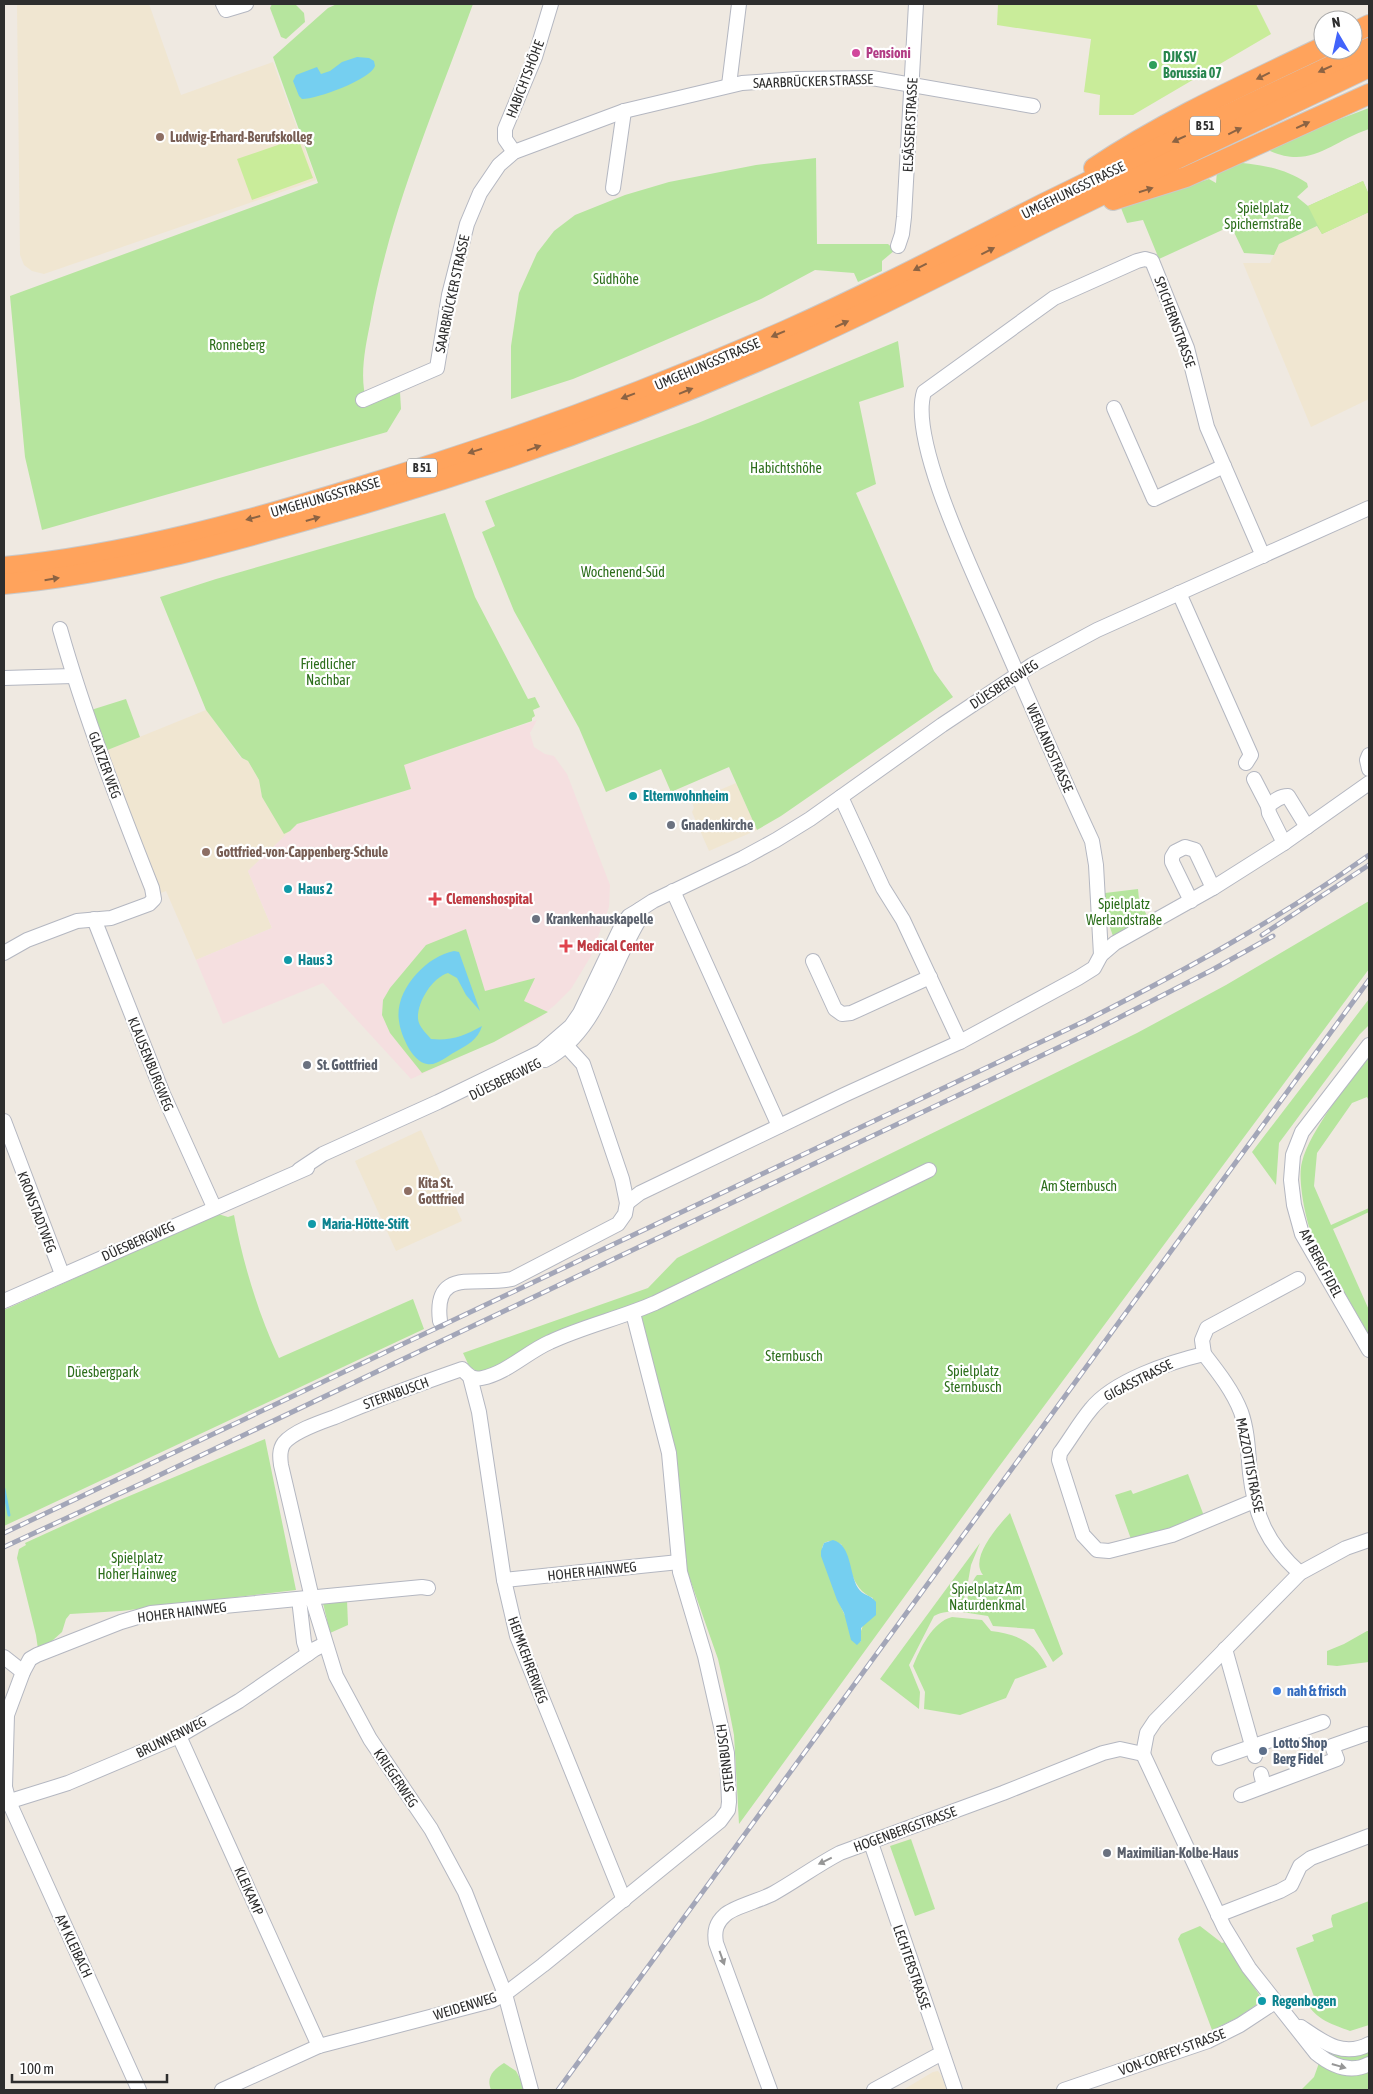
<svg xmlns="http://www.w3.org/2000/svg" width="1373" height="2094" font-family="'Asap Condensed',sans-serif">
<style>
.education{fill:#f0e6d1}
.medical{fill:#f5dfe0}
.green{fill:#b6e59e;fill-rule:evenodd}
.pitch{fill:#c9ec9a}
.water{fill:#75cff0}
.lines{fill:none;stroke-linecap:round;stroke-linejoin:round}
.stream{stroke:#75cff0;stroke-width:3}
.minor-casing{stroke:#b4b7c1;stroke-width:16}
.highway-casing{stroke:#c9c9c9;stroke-width:22}
.minor{stroke:#fff;stroke-width:14}
.highway{stroke:#ffa35c;stroke-width:20}
.rail-casing{stroke:#a3a6b8;stroke-width:5}
.rail{stroke:#fff;stroke-width:3;stroke-dasharray:9;stroke-linecap:butt}
.oneway{fill:#8c6343}
.oneway2{fill:#969696}
.hotel-dot{fill:#d1479c;stroke:#fff;stroke-width:2}
.leisure-dot{fill:#2e9e5b;stroke:#fff;stroke-width:2}
.education-dot{fill:#8d6e63;stroke:#fff;stroke-width:2}
.culture-dot{fill:#0f9aa8;stroke:#fff;stroke-width:2}
.worship-dot{fill:#6b7280;stroke:#fff;stroke-width:2}
.health-dot{fill:#e0444e;stroke:#fff;stroke-width:2}
.shop-dot{fill:#3f7fe0;stroke:#fff;stroke-width:2}
.service-dot{fill:#5c6f8a;stroke:#fff;stroke-width:2}
.labels{text-anchor:middle;dominant-baseline:central;stroke-width:4.5;stroke-linejoin:round;paint-order:stroke}
.shield{fill:#fff;stroke:#6d6d6d;stroke-width:1}
.shield-label{font-size:12px;font-weight:bold;fill:#2e2e2e}
.hotel-label{font-size:14px;font-weight:bold;fill:#b23c85;stroke:#fff;text-anchor:start}
.leisure-label{font-size:14px;font-weight:bold;fill:#27864d;stroke:#fff;text-anchor:start}
.street-label{font-size:14px;fill:#2e2e2e;stroke:#fff}
.education-label{font-size:14px;font-weight:bold;fill:#785e54;stroke:#fff;text-anchor:start}
.park-label{font-size:14px;fill:#2c6e1b;stroke:#fff}
.culture-label{font-size:14px;font-weight:bold;fill:#0d838f;stroke:#fff;text-anchor:start}
.worship-label{font-size:14px;font-weight:bold;fill:#5b616d;stroke:#fff;text-anchor:start}
.health-label{font-size:14px;font-weight:bold;fill:#be3a42;stroke:#fff;text-anchor:start}
.shop-label{font-size:14px;font-weight:bold;fill:#366cbe;stroke:#fff;text-anchor:start}
.service-label{font-size:14px;font-weight:bold;fill:#4e5e75;stroke:#fff;text-anchor:start}
</style>
<rect width="100%" height="100%" fill="#efe9e1"/>
<g class="education">
<polygon points="17,4 149,4 181,95 273,62 316,180 44,274 32,271 24,265 20,255"/>
<polygon points="1369,212 1369,399 1311,427 1243,263 1270,263 1279,244 1318,226 1322,234"/>
<polygon points="206,710 241,758 248,761 259,780 262,797 284,833 290,831 248,871 272,928 196,960 166,891 161,893 105,751"/>
<polygon points="736,783 757,830 709,851 692,812 694,808 692,802"/>
<polygon points="421,1130 462,1221 396,1251 355,1161"/>
<polygon points="938,2071 941,2075 947,2090 903,2090 933,2072"/>
</g>
<polygon class="medical" points="537,720 530,733 534,747 545,754 554,756 567,774 610,885 609,907 591,956 571,989 555,1005 538,1019 516,1031 411,1079 323,983 223,1024 196,960 272,928 248,871 297,824 411,789 403,765"/>
<g class="green">
<polygon points="272,4 295,4 304,13 305,22 286,39 281,37 270,8"/>
<path d="M337,4H473C435,109 389,213 370,324C365,348 359,379 367,402L400,392L401,409L387,432L42,530L25,457L10,296L318,183L273,57L328,8Z"/>
<path d="M1369,108V129C1330,142 1311,170 1268,150L1324,125Z"/>
<polygon points="816,158 817,244 888,244 895,250 882,261 882,271 858,282 854,273 815,270 761,299 631,355 573,379 511,399 511,346 519,293 537,253 554,231 575,215 625,195 669,182 756,165"/>
<path d="M1226,162C1254,163 1283,167 1307,183L1308,187L1297,197L1308,206L1363,181L1369,195V212L1322,234L1317,226L1279,244L1274,255L1244,253L1231,226L1159,259L1143,220L1127,223L1121,208L1209,179L1216,183L1217,171Z"/>
<polygon points="898,341 904,387 859,402 876,484 856,493 934,671 953,697 781,816 757,830 729,767 671,792 661,769 606,792 579,728 514,611 482,532 495,526 485,501 698,423"/>
<polygon points="445,513 475,597 528,699 535,697 540,707 533,710 535,716 532,718 532,721 404,765 411,789 297,824 290,831 284,834 262,797 259,780 248,761 242,758 206,710 160,597 216,579"/>
<polygon points="126,699 140,737 105,751 91,710"/>
<polygon points="1138,889 1139,899 1149,920 1114,939 1104,910 1105,893"/>
<path d="M1369,901V969L995,1472L739,1824L734,1735L727,1699L718,1659L685,1565L639,1314L640,1302L545,1338L490,1370L478,1372L469,1366L463,1353L648,1288L677,1258L1137,1033L1226,985ZM829,1541L841,1544C852,1563 849,1588 873,1598L861,1631V1642C840,1613 831,1582 822,1548L824,1543Z"/>
<polygon points="466,929 485,991 535,978 524,1001 548,1012 494,1042 422,1073 390,1033 382,1015 383,1000 390,988 426,945"/>
<polygon points="1369,999 1369,1025 1360,1034 1279,1143 1276,1185 1252,1152"/>
<path d="M1369,1054V1101L1367,1097L1352,1103L1317,1153L1314,1186L1331,1225L1369,1208V1212L1333,1229L1369,1310V1335L1313,1238C1306,1222 1297,1179 1302,1162C1310,1130 1350,1082 1369,1054Z"/>
<path d="M218,1214L228,1217L234,1215C243,1263 258,1313 279,1358L413,1299L424,1329L4,1526V1310Z"/>
<polygon points="265,1439 296,1590 121,1611 70,1614 66,1619 62,1632 43,1649 38,1649 36,1635 17,1558 19,1549 26,1545 25,1543 115,1502"/>
<polygon points="1188,1474 1204,1516 1171,1529 1131,1539 1115,1495 1131,1490 1133,1494"/>
<path d="M1010,1513L1063,1654L1053,1662L1034,1629L993,1626L988,1616L962,1612C968,1602 970,1582 977,1575H983C969,1558 998,1526 1010,1513Z"/>
<path d="M980,1543L971,1565L966,1593L960,1608C952,1613 942,1611 934,1616L909,1665L920,1692L919,1709L880,1679Z"/>
<polygon points="347,1600 348,1625 330,1633 323,1603"/>
<path d="M952,1617L982,1620L991,1631C1017,1634 1035,1642 1047,1667L1015,1679L1006,1698L960,1715L924,1709L925,1692L913,1666C920,1649 932,1622 952,1617Z"/>
<polygon points="1367,1631 1369,1631 1369,1662 1337,1666 1327,1665 1327,1651 1344,1644"/>
<polygon points="911,1839 935,1909 915,1916 890,1846"/>
<path d="M1369,1901V2025L1350,2031C1334,2025 1314,2019 1307,2002L1315,1999L1296,1948L1314,1941L1312,1935L1333,1927L1331,1919L1332,1915Z"/>
<polygon points="1200,1926 1222,1943 1225,1942 1260,1996 1257,1997 1256,2005 1237,2018 1212,2030 1178,1939 1181,1934"/>
<path d="M1321,2046C1341,2061 1348,2057 1369,2049V2057C1348,2068 1338,2059 1320,2049Z"/>
<path d="M504,2063L516,2071L526,2090H491C486,2077 493,2070 504,2063Z"/>
<polygon points="1319,2063 1369,2070 1369,2088 1367,2090 1301,2090 1314,2077"/>
</g>
<g class="pitch">
<polygon points="998,4 1256,4 1271,34 1133,115 1099,115 1100,95 1084,92 1091,39 997,25"/>
<polygon points="298,138 313,178 252,200 237,159"/>
<polygon points="1363,181 1369,195 1369,212 1322,234 1308,206"/>
</g>
<g class="water">
<path d="M357,57L369,58L374,61L375,66C370,80 317,99 302,99L299,96L293,81L296,75L317,67L321,74L330,71L342,62Z"/>
<path d="M454,951L459,952L480,1011L466,995L457,978L448,973C432,978 417,1002 418,1019C419,1027 426,1033 431,1039C451,1041 464,1036 482,1026C478,1040 467,1045 455,1052C447,1056 437,1066 427,1064C419,1063 412,1054 408,1047C404,1039 400,1030 399,1021C394,991 426,956 454,951Z"/>
<path d="M833,1540C852,1545 849,1574 858,1588C862,1595 871,1595 876,1602V1615L861,1628V1641L857,1645L851,1640L844,1613L837,1600L821,1556V1551L824,1543Z"/>
</g>
<g class="lines">
<polyline class="stream" points="4,1489 9,1515"/>
<g class="minor-casing">
<g id="minor">
<polyline points="223,4 226,10 246,4"/>
<polyline points="729,85 739,4"/>
<polyline points="514,152 505,139 505,129 535,57 551,4"/>
<polyline points="613,188 624,111"/>
<polyline points="898,246 902,234 904,217 916,4"/>
<polyline points="363,400 437,368 449,295 467,224 480,193 499,165 514,152 624,111 742,83 797,79 872,78 1033,106"/>
<polyline points="1114,408 1154,499 1224,466"/>
<polyline points="1179,593 1251,755 1246,763"/>
<polyline points="4,678 73,676"/>
<polyline points="1369,755 1367,760 1369,769"/>
<polyline points="1254,779 1268,806"/>
<polyline points="841,797 883,888 903,920 960,1042"/>
<path d="M1284,843L1269,813L1268,806C1274,801 1280,796 1288,796L1307,827"/>
<polyline points="673,891 779,1126"/>
<polyline points="1191,901 1172,862 1172,857 1175,852 1185,847 1195,850 1213,888"/>
<polyline points="94,919 163,1094 214,1207"/>
<path d="M4,953L27,940L77,921L111,918L149,904L154,899L152,888C118,802 85,717 60,629"/>
<path d="M1101,955L1096,865L1092,841C1060,772 1030,703 1000,634C978,582 908,442 924,392L1054,298L1137,261L1145,259L1152,261L1187,348L1207,427L1263,556"/>
<polyline points="813,961 835,1009 842,1014 851,1013 930,977"/>
<polyline points="1369,1045 1302,1132 1293,1155 1291,1180 1294,1205 1302,1234 1369,1350"/>
<path d="M545,1060C596,1033 610,969 638,922L639,910"/>
<polyline points="4,1121 62,1274"/>
<polyline points="299,1170 323,1154 438,1102 541,1052 571,1026 580,1013 622,925 629,916 639,910 653,901 743,858 776,840 810,819 942,725 1032,665 1097,630 1369,508"/>
<polyline points="627,1203 640,1193 844,1095 960,1042 1078,978 1094,968 1101,955 1115,943 1213,888 1284,843 1369,783"/>
<polyline points="4,1301 307,1168"/>
<path d="M440,1321C433,1266 477,1287 512,1279L618,1224L625,1214L627,1203L622,1179L583,1064L561,1040"/>
<path d="M1204,1354C1218,1372 1233,1391 1241,1412C1248,1432 1248,1453 1250,1473C1255,1516 1267,1544 1300,1573"/>
<polyline points="470,1377 479,1412 504,1580 517,1636 624,1900"/>
<path d="M1254,1501L1172,1535L1109,1551L1097,1550L1083,1535L1059,1460L1060,1453C1071,1438 1080,1422 1091,1409C1113,1381 1170,1362 1204,1354L1202,1340L1207,1328L1298,1279"/>
<polyline points="504,1580 679,1562"/>
<polyline points="299,1599 304,1642 308,1654"/>
<polyline points="1225,1649 1255,1756"/>
<polyline points="4,1657 23,1672"/>
<polyline points="179,1736 319,2046"/>
<path d="M1143,1754L1224,1927L1249,1968L1316,2053C1332,2066 1350,2074 1369,2064"/>
<polyline points="1143,1754 1147,1733 1155,1721 1300,1573 1346,1548 1369,1540"/>
<polyline points="1219,1758 1323,1722"/>
<polyline points="1261,1774 1264,1786"/>
<polyline points="1241,1795 1337,1759 1332,1746 1366,1734"/>
<polyline points="4,1803 68,1783 179,1736 239,1701 315,1649 325,1644"/>
<polyline points="871,1843 955,2090"/>
<polyline points="1218,1915 1280,1891 1291,1885 1300,1866 1311,1858 1369,1836"/>
<path d="M1301,2027C1323,2042 1343,2058 1369,2044"/>
<polyline points="139,2090 9,1802 5,1787 7,1715 23,1672 30,1659 37,1655 121,1622 151,1613 422,1587 428,1588"/>
<polyline points="222,2090 319,2046 491,2001 505,1994 543,1965 720,1821 728,1810 729,1802 727,1753 705,1656 680,1572 669,1453 633,1313"/>
<path d="M531,2090L505,1994L465,1892L431,1829L370,1739L336,1676L312,1598L281,1465C280,1458 279,1450 284,1443C294,1431 321,1422 335,1417C377,1399 419,1384 462,1369C468,1375 472,1380 482,1378C507,1373 527,1352 550,1342C584,1326 621,1318 655,1303L929,1170"/>
<path d="M770,2090L716,1943C714,1931 716,1923 725,1915C733,1907 762,1900 774,1893C797,1880 817,1865 840,1853L1003,1793L1103,1753L1120,1749L1143,1754"/>
<polyline points="874,2090 942,2053"/>
<polyline points="1064,2090 1208,2041 1240,2025 1275,2002"/>
</g>
</g>
<g class="highway-casing">
<g id="highway">
<polyline points="1353,33 1369,25"/>
<path d="M1094,168C1166,120 1244,85 1323,47"/>
<polyline points="1113,200 1186,177 1369,94"/>
<path d="M4,567C126,555 246,522 363,486C507,443 648,391 785,331C873,292 958,247 1043,204C1151,151 1260,99 1369,48"/>
<path d="M4,584C117,574 226,543 335,512C481,470 625,419 765,358C862,316 956,267 1050,220C1156,168 1263,118 1369,67"/>
</g>
</g>
<use href="#minor" class="minor"/>
<use href="#highway" class="highway"/>
<g class="rail-casing">
<g id="rail">
<polyline points="1262,935 1369,865"/>
<path d="M4,1533L1085,1021C1184,971 1279,919 1369,855"/>
<polyline points="4,1547 147,1481 1091,1032 1212,970 1273,936"/>
<polyline points="558,2090 1369,980"/>
</g>
</g>
<use href="#rail" class="rail"/>
</g>
<defs><path id="oneway-solid" d="M-6-.8H1V-3.2L6.5 0L1 3.2V.8H-6Z" transform="scale(1.25)"/></defs>
<g class="oneway">
<use href="#oneway-solid" transform="translate(1325 69) rotate(155)"/>
<use href="#oneway-solid" transform="translate(1263 76) rotate(154)"/>
<use href="#oneway-solid" transform="translate(1303 125) rotate(-25)"/>
<use href="#oneway-solid" transform="translate(1235 131) rotate(-26)"/>
<use href="#oneway-solid" transform="translate(1179 139) rotate(155)"/>
<use href="#oneway-solid" transform="translate(1146 190) rotate(-18)"/>
<use href="#oneway-solid" transform="translate(988 251) rotate(-27)"/>
<use href="#oneway-solid" transform="translate(920 267) rotate(153)"/>
<use href="#oneway-solid" transform="translate(842 324) rotate(-25)"/>
<use href="#oneway-solid" transform="translate(778 334) rotate(157)"/>
<use href="#oneway-solid" transform="translate(686 391) rotate(-22)"/>
<use href="#oneway-solid" transform="translate(628 396) rotate(159)"/>
<use href="#oneway-solid" transform="translate(534 448) rotate(-20)"/>
<use href="#oneway-solid" transform="translate(475 451) rotate(162)"/>
<use href="#oneway-solid" transform="translate(253 518) rotate(165)"/>
<use href="#oneway-solid" transform="translate(313 519) rotate(-16)"/>
<use href="#oneway-solid" transform="translate(52 579) rotate(-9)"/>
</g>
<g class="oneway2">
<use href="#oneway-solid" transform="translate(825 1861) rotate(154)"/>
<use href="#oneway-solid" transform="translate(722 1958) rotate(70)"/>
<use href="#oneway-solid" transform="translate(1339 2066) rotate(16)"/>
</g>
<circle class="hotel-dot" cx="856" cy="53" r="5"/>
<circle class="leisure-dot" cx="1153" cy="65" r="5"/>
<g class="education-dot">
<circle cx="160" cy="137" r="5"/>
<circle cx="206" cy="852" r="5"/>
<circle cx="408" cy="1191" r="5"/>
</g>
<g class="culture-dot">
<circle cx="633" cy="796" r="5"/>
<circle cx="288" cy="889" r="5"/>
<circle cx="288" cy="960" r="5"/>
<circle cx="312" cy="1224" r="5"/>
<circle cx="1262" cy="2001" r="5"/>
</g>
<g class="worship-dot">
<circle cx="671" cy="825" r="5"/>
<circle cx="536" cy="919" r="5"/>
<circle cx="307" cy="1065" r="5"/>
<circle cx="1107" cy="1853" r="5"/>
</g>
<g class="health-dot">
<path d="M432.5 891.5h5v5h5v5h-5v5h-5v-5h-5v-5h5z"/>
<path d="M563.5 938.5h5v5h5v5h-5v5h-5v-5h-5v-5h5z"/>
</g>
<circle class="shop-dot" cx="1277" cy="1691" r="5"/>
<circle class="service-dot" cx="1263" cy="1751" r="5"/>
<g class="labels">
<g class="shield">
<rect x="1190" y="116.5" width="30" height="19" rx="4"/>
<rect x="407" y="458.5" width="30" height="19" rx="4"/>
</g>
<g class="shield-label">
<text x="1205" y="126">B 51</text>
<text x="422" y="468">B 51</text>
</g>
<g class="hotel-label">
<text x="866" y="53">Pensioni</text>
</g>
<g class="leisure-label">
<text x="1163" y="57">DJK SV<tspan x="1163" dy="16">Borussia 07</tspan></text>
</g>
<g class="street-label">
<text transform="translate(525 79) rotate(-69)">HABICHTSHÖHE</text>
<text transform="translate(813 81) rotate(-2)">SAARBRÜCKER STRASSE</text>
<text transform="translate(910 125) rotate(-87)">ELSÄSSER STRASSE</text>
<text transform="translate(1073 190) rotate(-26)">UMGEHUNGSSTRASSE</text>
<text transform="translate(452 294) rotate(-78)">SAARBRÜCKER STRASSE</text>
<text transform="translate(1175 322) rotate(70)">SPICHERNSTRASSE</text>
<text transform="translate(707 364) rotate(-23)">UMGEHUNGSSTRASSE</text>
<text transform="translate(325 497) rotate(-16)">UMGEHUNGSSTRASSE</text>
<text transform="translate(1004 684) rotate(-33)">DÜESBERGWEG</text>
<text transform="translate(1050 748) rotate(66)">WERLANDSTRASSE</text>
<text transform="translate(105 765) rotate(70)">GLATZER WEG</text>
<text transform="translate(151 1064) rotate(68)">KLAUSENBURGWEG</text>
<text transform="translate(505 1079) rotate(-26)">DÜESBERGWEG</text>
<text transform="translate(37 1212) rotate(69)">KRONSTADTWEG</text>
<text transform="translate(138 1241) rotate(-24)">DÜESBERGWEG</text>
<text transform="translate(1321 1263) rotate(62)">AM BERG FIDEL</text>
<text transform="translate(1138 1380) rotate(-27)">GIGASSTRASSE</text>
<text transform="translate(396 1393) rotate(-20)">STERNBUSCH</text>
<text transform="translate(1250 1465) rotate(79)">MAZZOTTISTRASSE</text>
<text transform="translate(592 1571) rotate(-6)">HOHER HAINWEG</text>
<text transform="translate(182 1612) rotate(-7)">HOHER HAINWEG</text>
<text transform="translate(528 1660) rotate(70)">HEIMKEHRERWEG</text>
<text transform="translate(171 1737) rotate(-26)">BRUNNENWEG</text>
<text transform="translate(725 1758) rotate(-97)">STERNBUSCH</text>
<text transform="translate(396 1778) rotate(56)">KRIEGERWEG</text>
<text transform="translate(905 1829) rotate(-20)">HOGENBERGSTRASSE</text>
<text transform="translate(249 1891) rotate(66)">KLEIKAMP</text>
<text transform="translate(74 1946) rotate(65)">AM KLEIBACH</text>
<text transform="translate(912 1967) rotate(71)">LECHTERSTRASSE</text>
<text transform="translate(465 2006) rotate(-17)">WEIDENWEG</text>
<text transform="translate(1172 2052) rotate(-20)">VON-CORFEY-STRASSE</text>
</g>
<g class="education-label">
<text x="170" y="137">Ludwig-Erhard-Berufskolleg</text>
<text x="216" y="852">Gottfried-von-Cappenberg-Schule</text>
<text x="418" y="1183">Kita St.<tspan x="418" dy="16">Gottfried</tspan></text>
</g>
<g class="park-label">
<text x="1263" y="208">Spielplatz<tspan x="1263" dy="16">Spichernstraße</tspan></text>
<text x="616" y="279">Südhöhe</text>
<text x="237" y="345">Ronneberg</text>
<text x="786" y="468">Habichtshöhe</text>
<text x="623" y="572">Wochenend-Süd</text>
<text x="328" y="664">Friedlicher<tspan x="328" dy="16">Nachbar</tspan></text>
<text x="1124" y="904">Spielplatz<tspan x="1124" dy="16">Werlandstraße</tspan></text>
<text x="1079" y="1186">Am Sternbusch</text>
<text x="794" y="1356">Sternbusch</text>
<text x="973" y="1371">Spielplatz<tspan x="973" dy="16">Sternbusch</tspan></text>
<text x="103" y="1372">Düesbergpark</text>
<text x="137" y="1558">Spielplatz<tspan x="137" dy="16">Hoher Hainweg</tspan></text>
<text x="987" y="1589">Spielplatz Am<tspan x="987" dy="16">Naturdenkmal</tspan></text>
</g>
<g class="culture-label">
<text x="643" y="796">Elternwohnheim</text>
<text x="298" y="889">Haus 2</text>
<text x="298" y="960">Haus 3</text>
<text x="322" y="1224">Maria-Hötte-Stift</text>
<text x="1272" y="2001">Regenbogen</text>
</g>
<g class="worship-label">
<text x="681" y="825">Gnadenkirche</text>
<text x="546" y="919">Krankenhauskapelle</text>
<text x="317" y="1065">St. Gottfried</text>
<text x="1117" y="1853">Maximilian-Kolbe-Haus</text>
</g>
<g class="health-label">
<text x="446" y="899">Clemenshospital</text>
<text x="577" y="946">Medical Center</text>
</g>
<g class="shop-label">
<text x="1287" y="1691">nah &amp; frisch</text>
</g>
<g class="service-label">
<text x="1273" y="1743">Lotto Shop<tspan x="1273" dy="16">Berg Fidel</tspan></text>
</g>
</g>
<rect width="1373" height="2094" fill="none" stroke="#2e2e2e" stroke-width="10"/>
<g transform="translate(1338 35) rotate(351)"><circle r="24" fill="#ffffff" stroke="#ababab"/>
<path d="M0-4L9 19L0 12L-9 19Z" fill="#4264fb"/>
<text y="-8" font-size="14" font-weight="bold" text-anchor="middle" fill="#2e2e2e">N</text>
</g>
<path d="M12 2074v8h155v-8" fill="none" stroke="#2e2e2e" stroke-width="2.5"/>
<text x="20" y="2074" font-size="15" fill="#2e2e2e" stroke="#ffffff" stroke-width="4" paint-order="stroke">100 m</text>
</svg>
